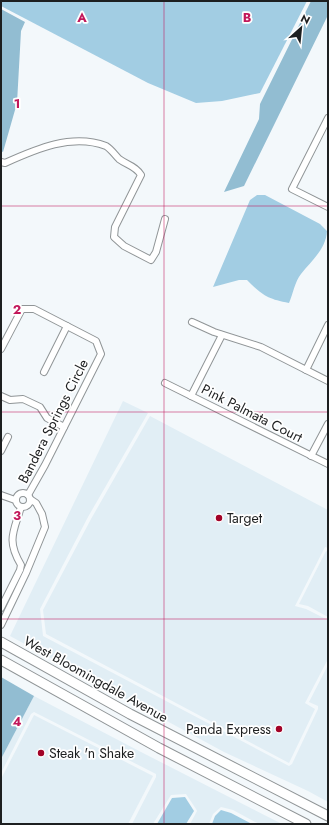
<svg xmlns="http://www.w3.org/2000/svg" width="329" height="825" font-family="Jost,sans-serif">
<style>
.built{fill:#e1eef5}
.forest{fill:#92bdd2}
.water{fill:#a2cde3}
.lines{fill:none;stroke-linecap:round;stroke-linejoin:round}
.minor-casing{stroke:#909597;stroke-width:8}
.secondary-casing{stroke:#909597;stroke-width:11}
.minor{stroke:#fff;stroke-width:6}
.secondary{stroke:#fff;stroke-width:9}
.grid{fill:none;stroke:#c2185b;stroke-width:1;stroke-opacity:0.55}
.poi-dot{fill:#a20227;stroke:#fff;stroke-width:1.5}
.labels{text-anchor:middle;dominant-baseline:central;stroke-width:3.5;stroke-linejoin:round;paint-order:stroke}
.street-label{font-size:14px;fill:#1d1f20;stroke:#fff}
.poi-label{font-size:14px;fill:#1d1f20;stroke:#fff;text-anchor:start}
.grid-label{font-size:13px;text-anchor:middle;font-weight:bold;fill:#c2185b;stroke:#fff;stroke-width:3.5;stroke-linejoin:round;paint-order:stroke}
</style>
<rect width="100%" height="100%" fill="#f3f8fb"/>
<g class="built">
<polygon points="123,401 148,413 88,517 40,609 43,636 289,766 292,764 318,709 318,706 309,702 328,665 328,802 308,791 224,752 10,636"/>
<polygon points="150,416 328,510 328,548 325,547 295,606 306,609 328,620 328,659 305,703 315,709 289,763 46,634 43,610 91,519"/>
<polygon points="326,551 328,552 328,617 308,606 299,604"/>
<polygon points="34,696 141,752 282,824 259,824 233,810 221,807 213,814 209,824 190,824 197,811 196,809 186,794 171,795 153,824 132,824 156,777 156,774 34,712 31,714 1,773 1,759"/>
<polygon points="34,715 153,776 128,824 1,824 1,779"/>
</g>
<g class="forest">
<polygon points="311,1 328,1 328,15 244,186 224,192 259,119 260,104"/>
<polygon points="1,9 25,22 21,31 17,103 3,152 1,151"/>
<polygon points="1,677 34,696 1,759"/>
</g>
<g class="water">
<polygon points="1,1 307,1 260,93 222,101 196,103 148,83 1,6"/>
<path d="M257,195H265L320,224L327,231C326,249 312,260 301,274C295,281 293,294 289,303C267,299 262,295 247,280H239L213,287L250,200Z"/>
<polygon points="185,797 194,811 186,824 157,824 172,798"/>
<polygon points="221,810 231,813 252,824 212,824 215,816"/>
</g>
<g class="lines">
<g class="minor-casing">
<g id="minor">
<polyline points="328,118 292,189 328,207"/>
<path d="M1,162L5,163C36,149 72,133 106,146C111,149 115,155 119,159C127,165 136,166 141,175L115,227L114,237L124,246L151,260L156,252L165,219"/>
<polyline points="192,322 214,332 261,347 328,381"/>
<polyline points="1,349 22,309 34,309 96,341 101,354 45,465 28,495"/>
<polyline points="306,370 328,325"/>
<polyline points="44,372 67,326"/>
<polyline points="165,383 328,464"/>
<polyline points="1,396 10,400 23,399 40,407 47,418 64,427"/>
<polyline points="191,396 222,335"/>
<polyline points="1,451 8,437"/>
<polyline points="311,456 328,424"/>
<circle cx="23" cy="500" r="7"/>
<polyline points="1,495 15,500"/>
<path d="M1,608L20,570L21,565C6,540 14,531 21,507"/>
<polyline points="1,625 26,573 45,527 42,514 36,503 30,499"/>
</g>
</g>
<g class="secondary-casing">
<g id="secondary">
<polyline points="1,642 130,714 328,816"/>
<polyline points="1,660 159,748 306,824"/>
</g>
</g>
<use href="#minor" class="minor"/>
<use href="#secondary" class="secondary"/>
</g>
<path class="grid" d="M164,1V824M1,206H328M1,412H328M1,619H328"/>
<g class="poi-dot">
<circle cx="219" cy="518" r="4"/>
<circle cx="279" cy="729" r="4"/>
<circle cx="41" cy="753" r="4"/>
</g>
<g class="labels">
<g class="street-label">
<text transform="translate(252 413) rotate(27)">Pink Palmata Court</text>
<text transform="translate(53 421) rotate(-63)">Bandera Springs Circle</text>
<text transform="translate(96 679) rotate(29)">West Bloomingdale Avenue</text>
</g>
<g class="poi-label">
<text x="227" y="518">Target</text>
<text x="271" y="729" text-anchor="end">Panda Express</text>
<text x="49" y="753">Steak 'n Shake</text>
</g>
</g>
<g class="grid-label">
<text x="82" y="22">A</text>
<text x="247" y="22">B</text>
<text x="17" y="108">1</text>
<text x="17" y="314">2</text>
<text x="17" y="520">3</text>
<text x="17" y="726">4</text>
</g>
<rect width="329" height="825" fill="none" stroke="#1d1f20" stroke-width="4"/>
<g transform="translate(301 28) rotate(27)" stroke="#ffffff" stroke-width="3" paint-order="stroke">
<path d="M0-3L7 15L0 10L-7 15Z" fill="#1d1f20"/>
<text y="-6" font-size="11" font-weight="bold" text-anchor="middle" fill="#1d1f20">N</text>
</g>
</svg>
